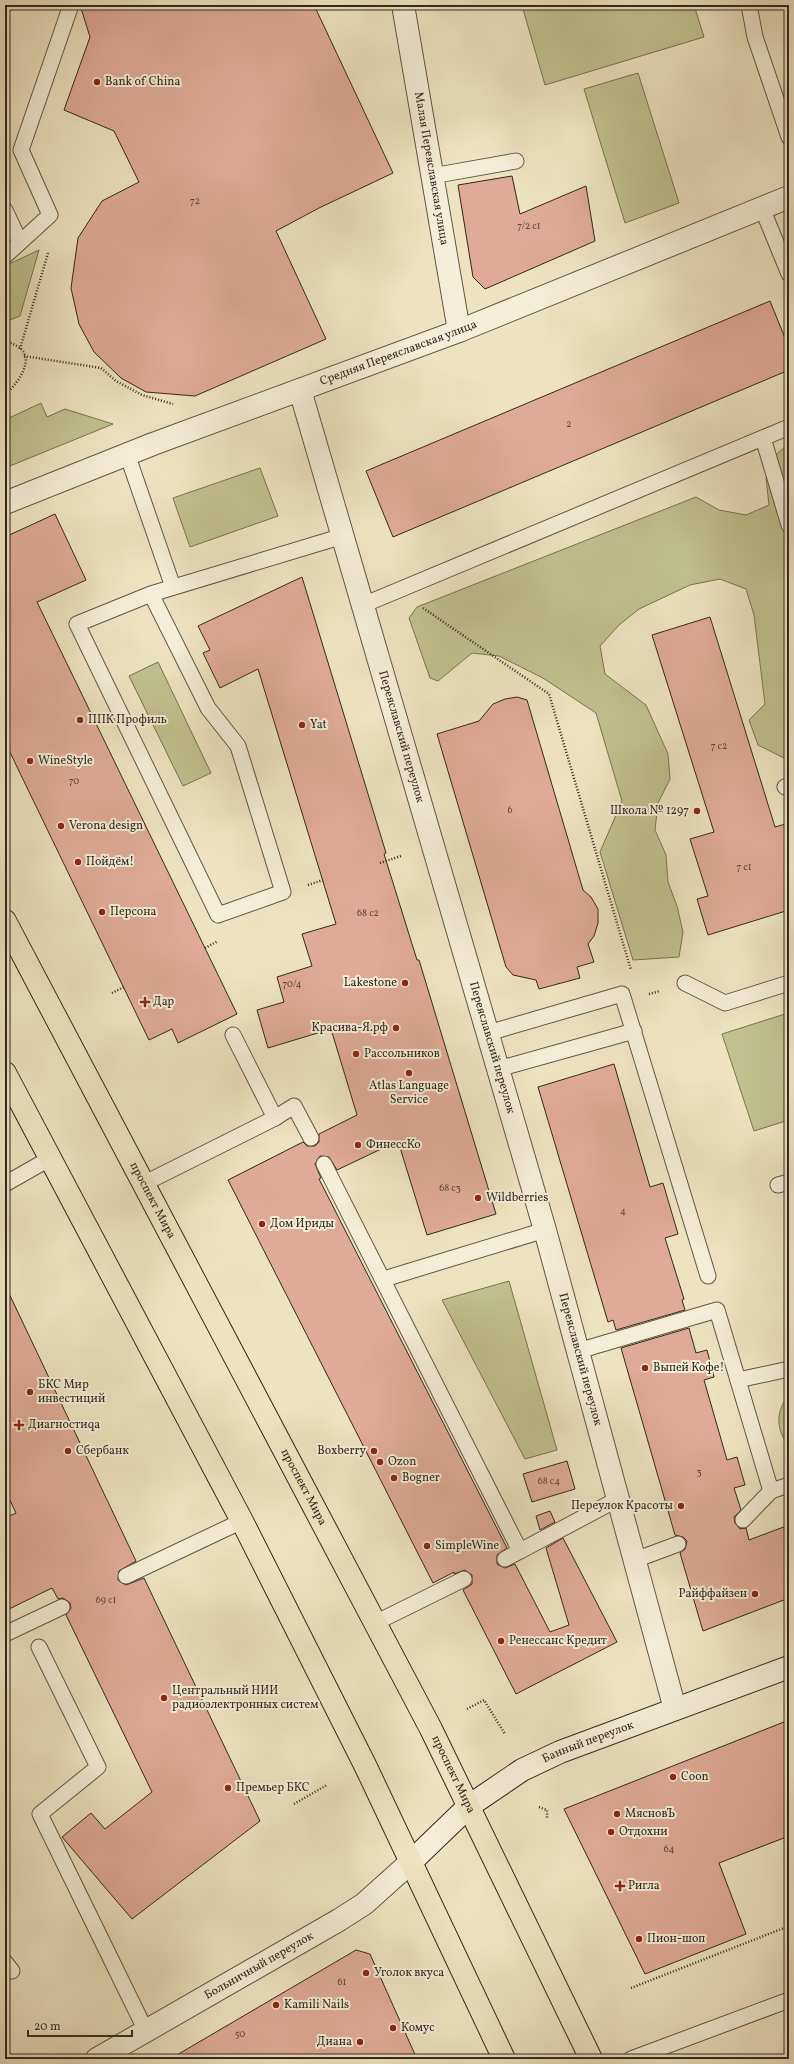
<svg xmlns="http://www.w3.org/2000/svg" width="794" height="2064" font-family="Vollkorn,serif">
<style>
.green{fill:#c0c18e;stroke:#787456}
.building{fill:#dfaa97;stroke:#31281e}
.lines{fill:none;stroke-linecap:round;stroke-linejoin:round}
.lane-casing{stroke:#605747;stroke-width:17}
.street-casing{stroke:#605747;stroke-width:24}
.secondary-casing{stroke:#31281e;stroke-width:24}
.primary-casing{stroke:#31281e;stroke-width:24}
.path{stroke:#31281e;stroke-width:2.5;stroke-dasharray:1 2;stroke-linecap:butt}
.lane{stroke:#f4edd7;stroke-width:15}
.street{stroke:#f4edd7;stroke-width:22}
.secondary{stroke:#f4edd7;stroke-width:22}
.primary{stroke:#eee3c1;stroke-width:22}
.poi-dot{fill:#8f2418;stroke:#f4edd7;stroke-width:1.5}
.labels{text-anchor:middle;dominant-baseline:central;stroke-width:4;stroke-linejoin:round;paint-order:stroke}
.number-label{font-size:10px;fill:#5c483c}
.poi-label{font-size:12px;fill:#31281e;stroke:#f4edd7;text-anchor:start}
.street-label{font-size:12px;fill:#31281e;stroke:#f4edd7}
</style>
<rect width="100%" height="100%" fill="#eee3c1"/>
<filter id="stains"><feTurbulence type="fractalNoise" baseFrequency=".005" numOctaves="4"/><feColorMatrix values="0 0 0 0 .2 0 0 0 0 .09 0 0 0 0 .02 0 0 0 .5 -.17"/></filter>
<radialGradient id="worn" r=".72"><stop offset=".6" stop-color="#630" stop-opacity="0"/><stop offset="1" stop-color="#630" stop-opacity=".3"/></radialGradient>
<g class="green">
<polygon points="536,5 694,5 704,37 545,85 523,9"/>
<polygon points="638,73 679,203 625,223 584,89"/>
<polygon points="39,250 20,316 5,322 5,266"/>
<polygon points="41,403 47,417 65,409 113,424 5,468 5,420"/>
<polygon points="789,443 789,756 784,758 758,745 749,720 765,704 754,615 746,589 720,579 690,585 639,609 619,625 600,646 605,674 646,705 668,754 670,779 658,803 655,830 666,855 668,882 677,906 683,932 679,957 633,960 600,852 622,801 596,713 543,678 499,656 472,653 438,681 430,678 409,618 417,607 696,497 719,510 746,515 769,505 766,478 776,455"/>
<polygon points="260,468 278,516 190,547 173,498"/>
<polygon points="158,662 211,773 183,786 129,676"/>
<polygon points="785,1014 789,1025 789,1120 754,1131 722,1034"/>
<polygon points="509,1281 557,1450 525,1459 442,1300"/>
<path d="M789,1395V1446C776,1431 775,1411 789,1395Z"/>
</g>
<g class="building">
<polygon points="80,5 314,5 393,173 319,208 276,231 326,339 195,396 146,392 121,378 94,352 79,324 71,288 78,238 102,201 139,182 114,131 64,110 90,37"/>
<polygon points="512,176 520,214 586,186 595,241 485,289 473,277 458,185"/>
<polygon points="770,301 789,348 789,370 393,537 366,471"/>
<polygon points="55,514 86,580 37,602 237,1014 178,1043 172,1029 149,1040 5,742 5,537"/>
<polygon points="302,577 386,853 384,854 417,960 419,960 496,1214 427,1235 398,1141 337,1170 329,1157 320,1156 315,1164 321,1178 319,1179 507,1548 497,1555 497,1564 505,1568 515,1564 550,1632 569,1625 546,1548 563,1538 617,1642 516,1694 463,1590 472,1584 472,1575 465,1570 454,1574 454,1572 433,1583 228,1180 303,1142 307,1146 315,1146 319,1142 319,1134 357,1115 331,1029 268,1048 257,1010 284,1002 277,977 312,966 302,934 336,924 258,669 220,688 203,653 210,650 198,626"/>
<polygon points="710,617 775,827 789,823 789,910 708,935 697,899 708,896 690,839 714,832 652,635"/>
<polygon points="517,697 527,700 583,890 591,897 598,909 598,923 594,936 588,944 594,962 577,967 580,978 539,989 536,980 513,975 506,967 437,734 479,721 493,704 505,699"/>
<polygon points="614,1064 650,1187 663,1183 678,1234 665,1238 684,1299 682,1300 685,1310 616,1330 613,1320 608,1322 538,1087"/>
<polygon points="5,1285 136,1561 119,1571 118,1580 126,1585 144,1578 260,1821 132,1919 62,1837 91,1813 105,1829 152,1792 66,1615 71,1608 70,1603 63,1598 58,1599 52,1588 5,1611 5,1518 16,1513 5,1490"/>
<polygon points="689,1328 696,1353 707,1350 714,1377 704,1380 727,1460 737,1457 745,1485 734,1488 741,1510 734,1517 735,1523 740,1529 746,1528 749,1540 789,1525 789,1598 703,1631 680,1553 685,1549 687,1541 683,1537 675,1535 621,1348"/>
<polygon points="567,1461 575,1489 532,1502 523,1474"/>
<polygon points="550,1511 555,1522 540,1530 536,1516"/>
<polygon points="789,1720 789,1836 719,1863 746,1934 645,1974 564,1809"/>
<polygon points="356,1950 370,1954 417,2059 170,2059"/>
</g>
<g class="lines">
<g class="lane-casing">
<g id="lane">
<polyline points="749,5 755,37 789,137"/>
<polyline points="432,176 516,161"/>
<polyline points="762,208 789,274"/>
<polyline points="5,210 20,242"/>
<polyline points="5,256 50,215 21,150 71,5"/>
<polyline points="763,438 789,525"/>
<polyline points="127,454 173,587"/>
<polyline points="151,594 77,624 218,915 283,892 238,746 208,708 151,594 343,536"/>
<polyline points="363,605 789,427"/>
<polyline points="785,787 789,785"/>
<polyline points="685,983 725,1003 789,983"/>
<polyline points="488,1033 622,994 708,1276"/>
<polyline points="498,1069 634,1031"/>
<polyline points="275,1118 294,1106 311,1138"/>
<polyline points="324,1164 520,1551 505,1559"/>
<polyline points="5,1184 49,1159"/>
<polyline points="143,1184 275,1118 233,1035"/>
<polyline points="778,1185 789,1182"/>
<polyline points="384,1279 545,1230"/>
<polyline points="578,1351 717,1310 771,1491 789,1485"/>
<polyline points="738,1380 789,1369"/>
<polyline points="743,1520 771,1491"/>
<polyline points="520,1551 618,1499"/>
<polyline points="635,1560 678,1544"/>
<polyline points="126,1576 242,1521"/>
<polyline points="375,1623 464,1579"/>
<polyline points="5,1634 62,1607"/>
<polyline points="39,1647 98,1767 40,1814 146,2031"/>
<polyline points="5,1962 12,1971"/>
<polyline points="631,2059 789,2000"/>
</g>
</g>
<g class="street-casing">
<g id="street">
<path id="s1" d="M403,5L459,331"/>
<path id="s2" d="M300,390L545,1230L675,1709"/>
<path id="s3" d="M5,503L153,444L459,331L789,197"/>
<path id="s4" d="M97,2059L339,1920L364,1904L412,1861"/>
</g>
</g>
<g class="secondary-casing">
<g id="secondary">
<path id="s5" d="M412,1861L469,1806L522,1770L560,1752L789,1667"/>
</g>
</g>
<g class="primary-casing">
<g id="primary">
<path id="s6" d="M5,921L431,1729L591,2059"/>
<polyline points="5,1073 242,1521 365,1765 504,2059"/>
</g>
</g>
<g class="path">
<path d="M5,341C10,342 13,344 17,346C38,358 16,385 5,395"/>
<polyline points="20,349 48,253"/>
<polyline points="24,356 101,368 116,381 142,395 173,404"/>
<polyline points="423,608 549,694 631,970"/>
<polyline points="380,863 401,856"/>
<polyline points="308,885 323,880"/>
<polyline points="205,948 218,941"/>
<polyline points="112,993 124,987"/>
<polyline points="649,994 660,991"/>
<polyline points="467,1709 484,1700 505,1734"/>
<polyline points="294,1804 327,1785"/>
<polyline points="539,1807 547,1810 547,1818"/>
<polyline points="631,1988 789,1926"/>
</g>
<use href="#lane" class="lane"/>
<use href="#street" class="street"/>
<use href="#secondary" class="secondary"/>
<use href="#primary" class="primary"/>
</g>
<g class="poi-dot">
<circle cx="97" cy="82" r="4"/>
<circle cx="80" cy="720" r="4"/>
<circle cx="302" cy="725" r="4"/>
<circle cx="30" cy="761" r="4"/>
<circle cx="697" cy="811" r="4"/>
<circle cx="61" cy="826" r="4"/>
<circle cx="78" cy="862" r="4"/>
<circle cx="102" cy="912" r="4"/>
<circle cx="405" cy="983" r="4"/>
<path d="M143 996h4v4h4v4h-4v4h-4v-4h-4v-4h4z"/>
<circle cx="396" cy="1028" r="4"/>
<circle cx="356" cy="1054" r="4"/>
<circle cx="409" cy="1073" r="4"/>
<circle cx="358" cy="1145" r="4"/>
<circle cx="478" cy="1198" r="4"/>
<circle cx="262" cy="1224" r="4"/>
<circle cx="645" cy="1368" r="4"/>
<circle cx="30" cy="1392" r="4"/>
<path d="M17 1419h4v4h4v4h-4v4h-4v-4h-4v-4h4z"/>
<circle cx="68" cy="1451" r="4"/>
<circle cx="374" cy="1451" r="4"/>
<circle cx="380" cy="1462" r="4"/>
<circle cx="394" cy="1478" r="4"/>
<circle cx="681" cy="1506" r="4"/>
<circle cx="427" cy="1546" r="4"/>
<circle cx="755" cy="1594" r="4"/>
<circle cx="501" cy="1641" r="4"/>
<circle cx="164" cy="1698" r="4"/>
<circle cx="673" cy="1777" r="4"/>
<circle cx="228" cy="1788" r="4"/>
<circle cx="617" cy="1814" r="4"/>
<circle cx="611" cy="1832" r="4"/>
<path d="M618 1880h4v4h4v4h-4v4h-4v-4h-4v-4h4z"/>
<circle cx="639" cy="1939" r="4"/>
<circle cx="366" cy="1973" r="4"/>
<circle cx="276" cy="2005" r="4"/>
<circle cx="393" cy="2028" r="4"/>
<circle cx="360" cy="2042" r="4"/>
</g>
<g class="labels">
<g class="number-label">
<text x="195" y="201">72</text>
<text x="529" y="226">7/2 с1</text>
<text x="569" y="424">2</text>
<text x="719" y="746">7 с2</text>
<text x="74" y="781">70</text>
<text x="510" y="810">6</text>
<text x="744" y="867">7 с1</text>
<text x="368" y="913">68 с2</text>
<text x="292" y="984">70/4</text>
<text x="450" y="1188">68 с3</text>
<text x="623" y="1211">4</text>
<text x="699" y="1472">3</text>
<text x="549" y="1481">68 c4</text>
<text x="106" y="1600">69 с1</text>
<text x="669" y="1849">64</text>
<text x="342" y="1982">61</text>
<text x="240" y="2034">50</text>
</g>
<g class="poi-label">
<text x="105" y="82">Bank of China</text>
<text x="88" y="720">ППК Профиль</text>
<text x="310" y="725">Yat</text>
<text x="38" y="761">WineStyle</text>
<text x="689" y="811" text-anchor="end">Школа № 1297</text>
<text x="69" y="826">Verona design</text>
<text x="86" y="862">Пойдём!</text>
<text x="110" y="912">Персона</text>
<text x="397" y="983" text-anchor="end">Lakestone</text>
<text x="153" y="1002">Дар</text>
<text x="388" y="1028" text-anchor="end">Красива-Я.рф</text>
<text x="364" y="1054">Рассольников</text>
<text x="409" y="1086" text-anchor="middle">Atlas Language<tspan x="409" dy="14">Service</tspan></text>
<text x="366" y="1145">ФинессКо</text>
<text x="486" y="1198">Wildberries</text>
<text x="270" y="1224">Дом Ириды</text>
<text x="653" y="1368">Выпей Кофе!</text>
<text x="38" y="1385">БКС Мир<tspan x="38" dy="14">инвестиций</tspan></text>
<text x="28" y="1425">Диагностиqа</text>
<text x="76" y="1451">Сбербанк</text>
<text x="366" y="1451" text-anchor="end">Boxberry</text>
<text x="388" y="1462">Ozon</text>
<text x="402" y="1478">Bogner</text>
<text x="673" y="1506" text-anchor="end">Переулок Красоты</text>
<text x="435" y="1546">SimpleWine</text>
<text x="747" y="1594" text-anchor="end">Райффайзен</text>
<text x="509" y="1641">Ренессанс Кредит</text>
<text x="172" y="1691">Центральный НИИ<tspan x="172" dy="14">радиоэлектронных систем</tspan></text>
<text x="681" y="1777">Coon</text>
<text x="236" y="1788">Премьер БКС</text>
<text x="625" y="1814">МясновЪ</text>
<text x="619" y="1832">Отдохни</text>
<text x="628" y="1886">Ригла</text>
<text x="647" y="1939">Пион-шоп</text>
<text x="374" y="1973">Уголок вкуса</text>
<text x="284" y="2005">Kamili Nails</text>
<text x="401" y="2028">Комус</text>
<text x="352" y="2042" text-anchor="end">Диана</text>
</g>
<g class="street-label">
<text stroke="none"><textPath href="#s1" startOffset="166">Малая Переяславская улица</textPath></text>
<text stroke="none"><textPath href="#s3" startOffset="421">Средняя Переяславская улица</textPath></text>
<text stroke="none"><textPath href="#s2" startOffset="361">Переяславский переулок</textPath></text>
<text stroke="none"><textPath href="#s2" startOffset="685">Переяславский переулок</textPath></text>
<text stroke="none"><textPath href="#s6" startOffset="316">проспект Мира</textPath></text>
<text stroke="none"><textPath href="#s2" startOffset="1009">Переяславский переулок</textPath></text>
<text stroke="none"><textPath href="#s6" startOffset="640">проспект Мира</textPath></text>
<text stroke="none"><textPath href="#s5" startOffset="215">Банный переулок</textPath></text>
<text stroke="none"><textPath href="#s6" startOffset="964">проспект Мира</textPath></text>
<text stroke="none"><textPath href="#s4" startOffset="187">Больничный переулок</textPath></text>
</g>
</g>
<rect width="794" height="2064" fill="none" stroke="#eee3c1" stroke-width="20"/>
<rect x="6" y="6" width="782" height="2052" fill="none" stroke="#31281e" stroke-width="2"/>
<rect x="10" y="10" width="774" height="2044" fill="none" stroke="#31281e"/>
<path d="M28 2030v6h104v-6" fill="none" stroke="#31281e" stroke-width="2"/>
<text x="34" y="2030" font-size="12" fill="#31281e" stroke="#f4edd7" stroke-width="3" paint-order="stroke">20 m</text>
<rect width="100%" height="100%" filter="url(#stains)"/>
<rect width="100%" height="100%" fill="url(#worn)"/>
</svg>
